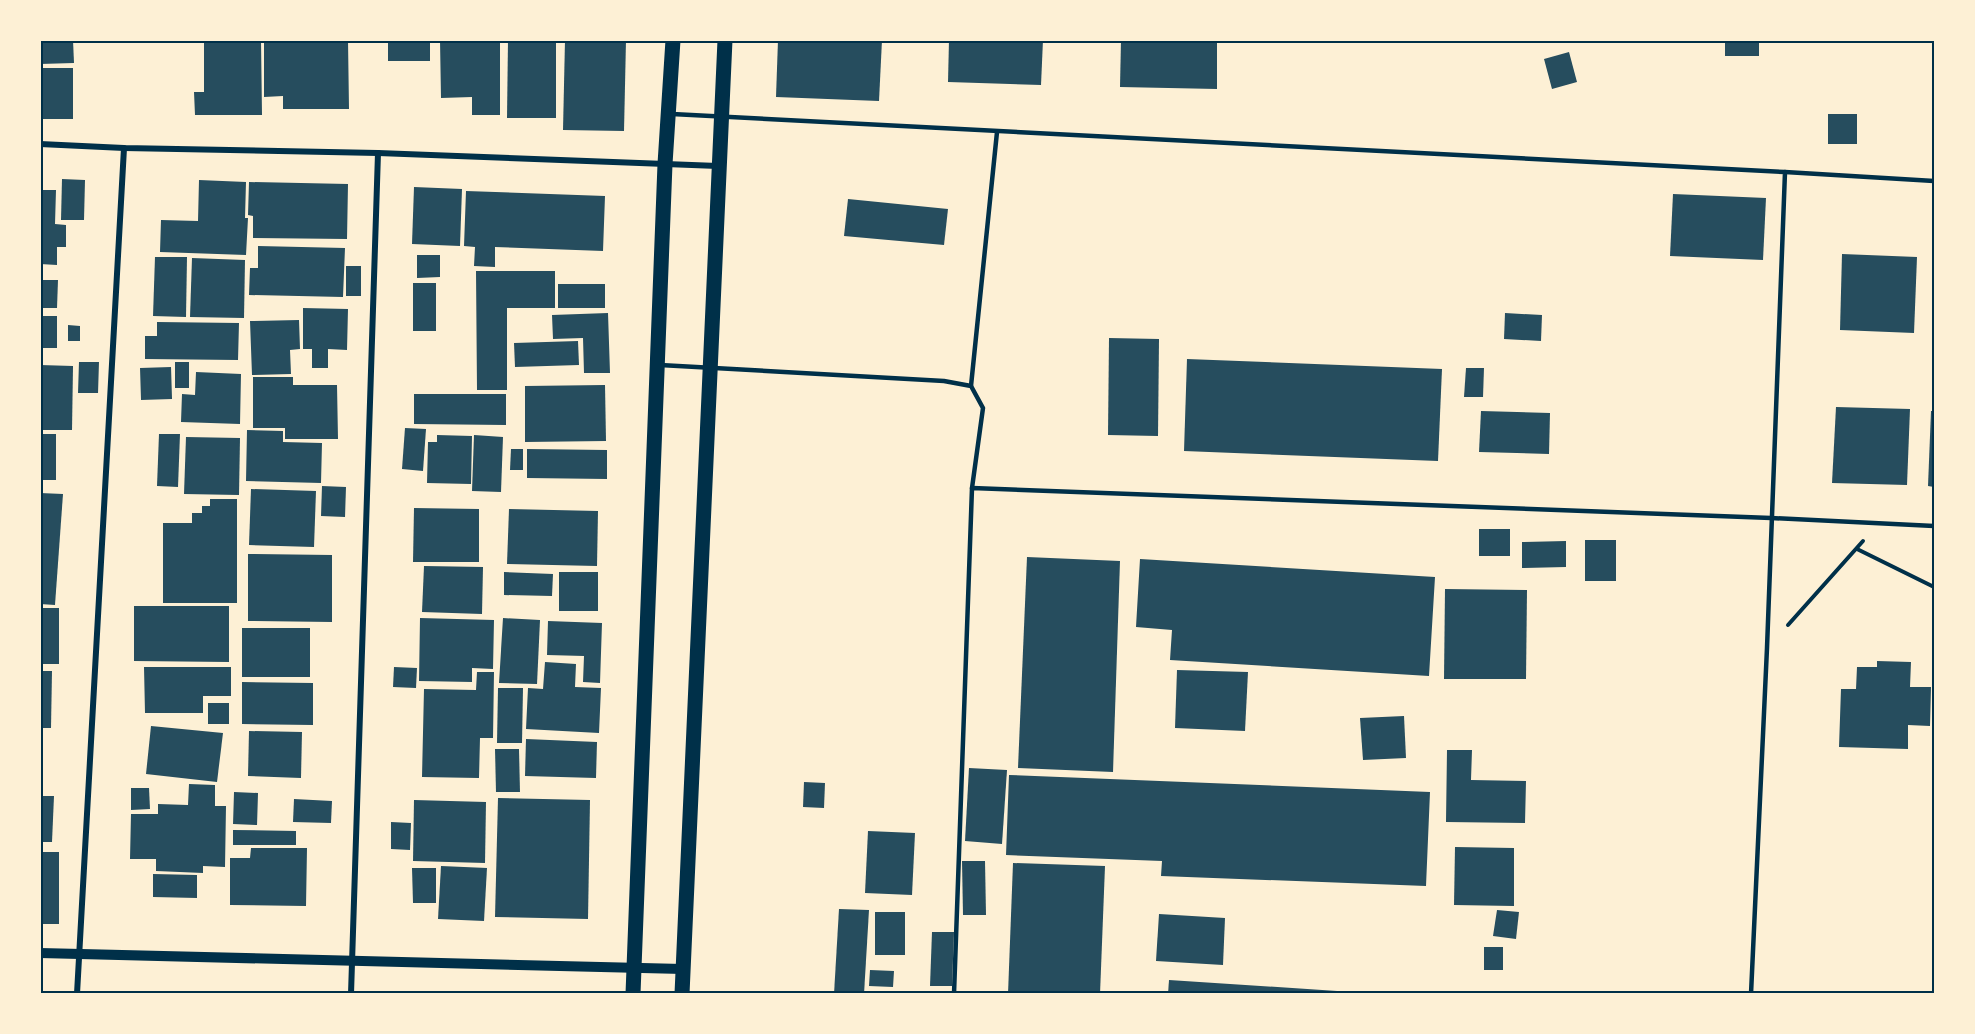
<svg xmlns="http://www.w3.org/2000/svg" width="1975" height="1034" font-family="Poppins,sans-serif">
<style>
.building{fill:#264d5e}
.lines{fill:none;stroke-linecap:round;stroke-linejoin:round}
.path{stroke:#003049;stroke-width:4}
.service{stroke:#003049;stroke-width:4.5}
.minor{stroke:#003049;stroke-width:6}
.tertiary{stroke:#003049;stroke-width:10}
.primary{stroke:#003049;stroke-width:15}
.neatline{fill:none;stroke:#003049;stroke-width:2}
</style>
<rect width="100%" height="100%" fill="#fdf0d5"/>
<g class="building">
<polygon points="40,40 73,40 74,63 40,64"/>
<polygon points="204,40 261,40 262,115 195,115 194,92 204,92"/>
<polygon points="264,40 348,40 349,109 283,109 283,96 264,97"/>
<rect x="388" y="40" width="42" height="21"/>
<polygon points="440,40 500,40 500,115 472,115 472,97 441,98"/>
<polygon points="508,40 556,40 556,118 507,118"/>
<polygon points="565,40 626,40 624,131 563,130"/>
<polygon points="778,40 882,40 879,101 776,97"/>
<polygon points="949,40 1043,40 1041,85 948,82"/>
<polygon points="1121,40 1217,40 1217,89 1120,87"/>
<rect x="1725" y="40" width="34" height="16"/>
<polygon points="1569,52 1577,82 1552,89 1544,59"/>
<rect x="40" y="68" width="33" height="51"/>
<rect x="1828" y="114" width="29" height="30"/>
<polygon points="62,179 85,180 84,220 61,220"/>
<polygon points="199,180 246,182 245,218 248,218 246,255 160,252 161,220 198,221"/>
<polygon points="249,182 348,184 347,239 253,238 253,216 248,215"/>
<polygon points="414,187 462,189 460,246 412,244"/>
<polygon points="40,190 56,190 55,224 66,225 66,247 57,247 57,265 40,264"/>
<polygon points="466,191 605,196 603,251 495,247 495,267 474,266 475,247 464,246"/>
<polygon points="1673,194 1766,198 1763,260 1670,256"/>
<polygon points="848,199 948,209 944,245 844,236"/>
<polygon points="258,246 345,248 343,297 249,295 250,268 258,268"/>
<polygon points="1842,254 1917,257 1914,333 1840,330"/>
<polygon points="417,255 440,255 440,277 417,278"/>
<polygon points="155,257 187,257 186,317 153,316"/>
<polygon points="192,258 245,260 244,318 190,317"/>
<rect x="346" y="266" width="15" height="30"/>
<polygon points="476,271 555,271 555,308 507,308 507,390 477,390"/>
<polygon points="40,280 58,280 57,308 40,308"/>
<rect x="413" y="283" width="23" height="48"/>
<rect x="558" y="284" width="47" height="24"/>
<polygon points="303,308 348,309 347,350 328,349 328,368 312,368 312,349 303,349"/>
<polygon points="608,313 610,373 584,373 583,338 553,339 552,315"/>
<polygon points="1505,313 1542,315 1541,341 1504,339"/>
<rect x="40" y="316" width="17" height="32"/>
<polygon points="299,320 300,349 290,350 291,374 252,375 250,321"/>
<polygon points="157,322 239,323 238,360 145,359 145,336 157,336"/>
<polygon points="68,325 80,326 80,341 68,341"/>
<polygon points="1109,338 1159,339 1158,436 1108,435"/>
<polygon points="578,341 579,365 515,367 514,343"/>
<polygon points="1187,359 1442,369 1438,461 1184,451"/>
<polygon points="79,362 99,362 98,393 78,393"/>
<rect x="175" y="362" width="14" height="26"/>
<polygon points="40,365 73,366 72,430 40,430"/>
<polygon points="171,367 172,399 141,400 140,368"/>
<polygon points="1466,368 1484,368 1483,397 1464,397"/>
<polygon points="196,372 241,374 240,424 181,422 182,394 195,395"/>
<polygon points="253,377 293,377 293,385 337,385 338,439 285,439 285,428 253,428"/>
<polygon points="605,385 606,441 525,442 525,386"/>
<polygon points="414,394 506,394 506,425 414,424"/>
<polygon points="1836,407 1910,409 1907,485 1832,483"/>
<polygon points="1481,411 1550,413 1549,454 1479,452"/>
<polygon points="1931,411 1934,411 1934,487 1928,486"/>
<polygon points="405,428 426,429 423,471 402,469"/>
<polygon points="247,430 283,431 283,442 322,443 321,483 246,481"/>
<rect x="40" y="434" width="16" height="46"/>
<polygon points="159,434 180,434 178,487 157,486"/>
<polygon points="437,435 472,436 471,484 427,483 428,442 437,442"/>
<polygon points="474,435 503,437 501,492 472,491"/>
<polygon points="186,437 240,438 239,495 184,494"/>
<polygon points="511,449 523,449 523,470 510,470"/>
<polygon points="527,449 607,450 607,479 527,478"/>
<polygon points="322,486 346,487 345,517 321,516"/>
<polygon points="251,489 316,491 314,547 249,545"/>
<polygon points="40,493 63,494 55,605 40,604"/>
<polygon points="210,499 237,499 237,603 163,603 163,523 192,523 192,513 202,513 202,506 210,506"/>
<polygon points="414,508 479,509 479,562 413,562"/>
<polygon points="509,509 598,511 597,566 507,564"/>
<rect x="1479" y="529" width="31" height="27"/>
<rect x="1585" y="540" width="31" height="41"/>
<polygon points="1566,541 1566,567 1522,568 1522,542"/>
<polygon points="248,554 332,555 332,622 248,621"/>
<polygon points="1027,557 1120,561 1113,772 1018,768"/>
<polygon points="1140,559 1435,577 1429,676 1170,660 1172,630 1136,627"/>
<polygon points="424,566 483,567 482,614 422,612"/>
<polygon points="504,572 553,574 552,596 504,595"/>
<rect x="559" y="572" width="39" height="39"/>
<polygon points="1445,589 1527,590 1526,679 1444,679"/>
<polygon points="134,606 229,606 229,662 134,661"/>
<rect x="40" y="608" width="19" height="56"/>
<polygon points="420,618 494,620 493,669 472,668 472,682 419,681"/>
<polygon points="503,618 540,620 537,684 499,683"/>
<polygon points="548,621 602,623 600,683 583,682 584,656 547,655"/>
<rect x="242" y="628" width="68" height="49"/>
<polygon points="1877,661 1911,662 1910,687 1931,687 1930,726 1908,725 1908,749 1839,747 1841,689 1856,689 1857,667 1877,667"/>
<polygon points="545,662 576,664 575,687 601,688 599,733 526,729 528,688 543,689"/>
<polygon points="144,667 231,667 231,696 203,696 203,713 145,713"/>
<polygon points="394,667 417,668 416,688 393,687"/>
<polygon points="1177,670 1248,672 1245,731 1175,728"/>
<polygon points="40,671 52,671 51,728 40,728"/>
<polygon points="477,672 494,672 493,738 480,738 479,778 422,777 424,689 476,690"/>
<polygon points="242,682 313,683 313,725 242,724"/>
<polygon points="498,688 523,688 522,743 497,743"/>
<rect x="208" y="703" width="21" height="21"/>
<polygon points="1404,716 1406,758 1363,760 1360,718"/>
<polygon points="151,726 223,733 217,782 146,774"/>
<polygon points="249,731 302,732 301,778 248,776"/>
<polygon points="526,739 597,742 596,778 525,776"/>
<polygon points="495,749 519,749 520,792 496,792"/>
<polygon points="1447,750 1472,750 1471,780 1526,781 1525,823 1446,822"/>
<polygon points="969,768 1007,770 1002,844 965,841"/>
<polygon points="1009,775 1430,792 1426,886 1161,876 1162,861 1006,855"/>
<polygon points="804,782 825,783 824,808 803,807"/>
<polygon points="189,784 215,785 215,806 226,806 225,867 203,866 203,873 156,871 156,859 130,859 131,814 158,814 158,804 188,805"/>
<polygon points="131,788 149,788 150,809 131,810"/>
<polygon points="234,792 258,793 257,825 233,824"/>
<polygon points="40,796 54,796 52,842 40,842"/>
<polygon points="498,798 590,800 588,919 495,917"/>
<polygon points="294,799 332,801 331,823 293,822"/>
<polygon points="414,800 486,802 485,863 413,861"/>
<polygon points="391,822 411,823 410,850 391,849"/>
<polygon points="233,830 296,831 296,845 233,845"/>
<polygon points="868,831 915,833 912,895 865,893"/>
<polygon points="1455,847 1514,848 1514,906 1454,905"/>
<polygon points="251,848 307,848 306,906 230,905 230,858 250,858"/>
<rect x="40" y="852" width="19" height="72"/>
<polygon points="962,861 985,861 986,915 963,915"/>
<polygon points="1013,863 1105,866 1100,994 1008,994"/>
<polygon points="441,866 487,868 484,921 438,919"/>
<polygon points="412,868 436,868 436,903 413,903"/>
<polygon points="153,874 197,875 197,898 153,897"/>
<polygon points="839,909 869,910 864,994 834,994"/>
<polygon points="1497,910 1519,912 1516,939 1493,936"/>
<rect x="875" y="912" width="30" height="43"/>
<polygon points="1159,914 1225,918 1223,965 1156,961"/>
<polygon points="932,932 954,932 952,986 930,986"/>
<rect x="1484" y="947" width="19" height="23"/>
<polygon points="870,970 894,971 893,987 869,986"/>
<polygon points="1169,980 1352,992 1352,994 1168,994"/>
</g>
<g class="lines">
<g class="path">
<polyline points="1857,549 1934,587"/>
<polyline points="1788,625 1863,541"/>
</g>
<g class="service">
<polyline points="672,114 1785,172 1767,648 1751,994"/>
<polyline points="1785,172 1934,181"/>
<polyline points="660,365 944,381 971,386 983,408 972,488"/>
<polyline points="971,386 997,132"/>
<polyline points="954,994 972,488 1771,518 1934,526"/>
</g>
<g class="minor">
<polyline points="40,144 124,148 378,153 718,166"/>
<polyline points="77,994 124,148"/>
<polyline points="351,994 378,153"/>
</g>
<polyline class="tertiary" points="40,953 683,969"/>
<g class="primary">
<polyline points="633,994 665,164 673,40"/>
<polyline points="682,994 725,40"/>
</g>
</g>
<rect width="1975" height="1034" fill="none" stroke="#fdf0d5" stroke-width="84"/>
<rect x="42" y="42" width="1891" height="950" class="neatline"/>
</svg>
